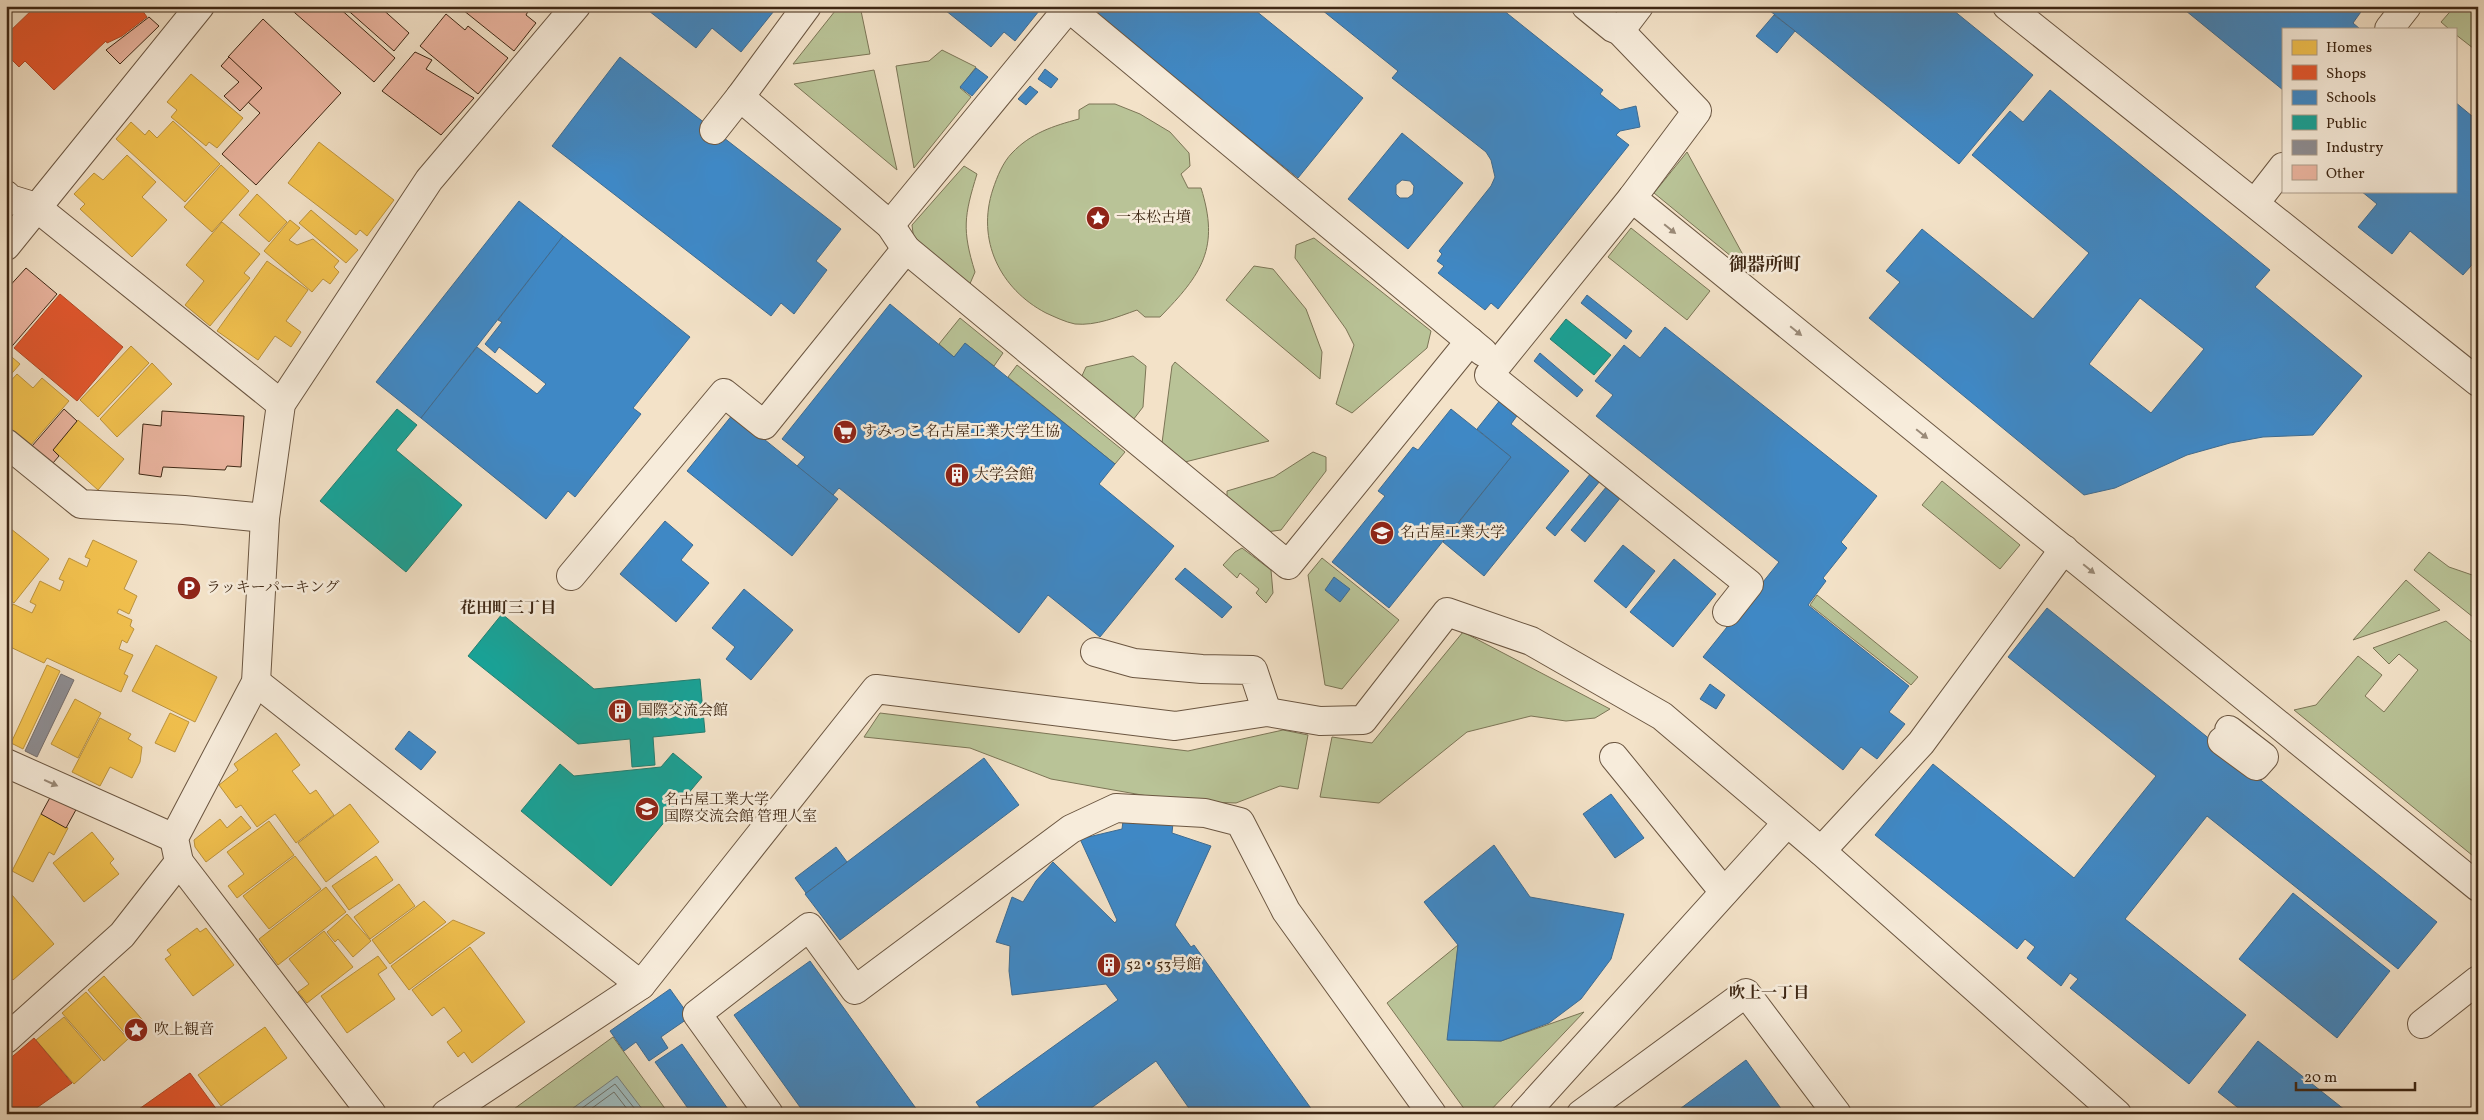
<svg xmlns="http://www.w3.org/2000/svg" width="2484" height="1120" font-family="Vollkorn,'Noto Serif JP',serif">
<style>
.green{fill:#b9c397;stroke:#7c7556}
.water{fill:#9fbcbf;stroke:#78807b}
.homes{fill:#f2c14e;stroke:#bc933d}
.shops{fill:#e4572e;stroke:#b24926}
.schools{fill:#3f88c5;stroke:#3f6b90;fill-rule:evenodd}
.public{fill:#17a398;stroke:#237e70}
.industry{fill:#8d8d92;stroke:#756e6c}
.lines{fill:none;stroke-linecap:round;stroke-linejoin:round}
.shore{stroke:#6e726a;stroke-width:1}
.building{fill:#ebb5a0;stroke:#3e2714}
.minor-casing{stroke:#6b5641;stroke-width:30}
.minor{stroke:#f7ecdb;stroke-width:28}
.oneway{fill:#9a8a78}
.labels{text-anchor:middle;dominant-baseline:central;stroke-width:5;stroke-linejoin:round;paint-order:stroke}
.poi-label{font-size:15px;fill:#3e2714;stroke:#f7ecdb;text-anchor:start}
.neighbourhood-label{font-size:16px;font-weight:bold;fill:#3e2714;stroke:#f7ecdb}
.quarter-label{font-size:18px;font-weight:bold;fill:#3e2714;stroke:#f7ecdb}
</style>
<rect width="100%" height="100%" fill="#f3e2c8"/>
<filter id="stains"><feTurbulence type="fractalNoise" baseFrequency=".004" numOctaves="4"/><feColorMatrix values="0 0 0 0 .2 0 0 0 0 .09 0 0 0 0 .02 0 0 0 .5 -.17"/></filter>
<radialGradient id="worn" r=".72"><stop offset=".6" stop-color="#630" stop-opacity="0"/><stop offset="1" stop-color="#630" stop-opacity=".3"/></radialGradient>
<g class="green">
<polygon points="839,6 860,6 870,54 793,64"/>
<polygon points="2455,6 2478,6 2478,52 2455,34 2455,29 2449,29 2441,22"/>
<polygon points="942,50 976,67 960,88 971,97 914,168 896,66 929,61"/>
<polygon points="874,70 897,170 794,84"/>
<path d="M1089,104H1115L1140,114L1170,132L1189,153L1190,166L1181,174L1188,188H1201C1220,248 1202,274 1160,317H1145L1137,310C1117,317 1096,326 1075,324C1065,322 1055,317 1046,313C1000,289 976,240 993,189C997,177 1003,162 1012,153C1031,133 1053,126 1079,119V110Z"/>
<polygon points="1687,152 1754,275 1654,193"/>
<path d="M964,166L977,174C964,216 962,230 975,272L969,286L914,241L912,225Z"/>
<polygon points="1631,228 1710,291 1687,320 1608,257"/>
<polygon points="1314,238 1431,331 1427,348 1352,413 1336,404 1354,345 1346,329 1295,258 1296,245"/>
<polygon points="1254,266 1273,269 1306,309 1322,352 1320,379 1226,300"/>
<polygon points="960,318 1003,353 994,366 966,344 954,357 939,344"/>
<polygon points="1133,356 1146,366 1143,407 1133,420 1081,378 1086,367"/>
<polygon points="1175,362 1269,441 1185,462 1162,443 1172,366"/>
<polygon points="1017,365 1125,452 1115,464 1008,377"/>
<polygon points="1313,452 1326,457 1326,471 1281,530 1266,532 1227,499 1227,491 1274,477"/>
<polygon points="1942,481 2020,545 2000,569 1922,505"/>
<polygon points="1242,548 1271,570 1273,593 1266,603 1256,593 1259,589 1240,573 1237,578 1223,565 1235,552"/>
<polygon points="2429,552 2449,567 2478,577 2478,621 2414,570"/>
<polygon points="1322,558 1399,620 1342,689 1325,685 1308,575"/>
<polygon points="2406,580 2440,610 2353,640"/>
<polygon points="1817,595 1918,677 1911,685 1810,605"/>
<polygon points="2446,621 2478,647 2478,860 2294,710 2316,705 2358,656 2382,675 2365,696 2384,712 2418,670 2399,654 2389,664 2373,648"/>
<polygon points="1463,632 1610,709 1595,718 1566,721 1531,716 1467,732 1379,803 1320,797 1332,737 1372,743"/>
<polygon points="880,713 1188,751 1283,730 1308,735 1298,789 1280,786 1236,803 1176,801 1051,779 970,748 864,737"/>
<polygon points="1458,945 1448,1040 1501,1041 1584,1012 1487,1114 1468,1114 1387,1003"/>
<polygon points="613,1037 669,1114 507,1114"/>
</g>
<polygon class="water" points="617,1076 646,1114 565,1114"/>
<g class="homes">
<polygon points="191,74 243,118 217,148 209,142 206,146 171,117 177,110 167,102"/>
<polygon points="173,121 220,164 185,202 116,139 131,122 145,135 149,130 157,138"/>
<polygon points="319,142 394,200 367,236 360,230 356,235 288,183"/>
<polygon points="127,155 156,182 142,197 167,220 132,257 80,209 85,204 74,194 94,173 103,180"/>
<polygon points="221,165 249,191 212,232 184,207"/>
<polygon points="257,194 287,222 269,242 239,215"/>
<polygon points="311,210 358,250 346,263 299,223"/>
<polygon points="290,220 300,228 289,240 297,245 313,239 339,261 334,267 339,272 330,284 323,279 312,292 264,251"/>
<polygon points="222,222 260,254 244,273 250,278 210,326 185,305 204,281 186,265"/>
<polygon points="267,261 308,290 286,321 301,332 291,347 275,336 258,360 217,331"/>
<polygon points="131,346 149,363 98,417 80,400"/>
<polygon points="6,352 20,364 6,380"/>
<polygon points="152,363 172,384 117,437 100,419"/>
<polygon points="17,374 33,388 42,378 69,401 30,446 6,425 6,386"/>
<polygon points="78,420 124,459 98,490 53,450"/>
<polygon points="6,506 12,510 6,518"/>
<polygon points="6,525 49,559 14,603 6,597"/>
<polygon points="93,540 137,561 124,589 137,596 129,614 119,609 117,613 132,620 130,626 134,629 127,643 122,640 119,649 133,655 124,674 128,676 121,692 47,658 44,663 6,645 6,635 10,628 6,626 6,617 13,604 32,613 36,605 30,602 40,581 60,591 64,581 59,579 69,558 87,567 90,559 85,557"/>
<polygon points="156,645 217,677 195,722 132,691"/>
<polygon points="47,665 60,671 23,749 11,743"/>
<polygon points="75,699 101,713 78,758 51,744"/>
<polygon points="170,713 189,722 175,752 155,743"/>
<polygon points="100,718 131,734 128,739 142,747 140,762 132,778 110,767 100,786 72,772"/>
<polygon points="276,733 300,765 292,771 310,794 316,790 334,815 296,843 275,814 257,827 241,805 236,808 219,785 238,770 234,764"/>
<polygon points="350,804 379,842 326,882 298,843"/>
<polygon points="41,814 68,828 54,855 49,852 33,882 12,871"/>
<polygon points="241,816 251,828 206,862 195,847 194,840 220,819 227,828"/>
<polygon points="269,821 294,855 237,898 228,886 244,874 227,852"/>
<polygon points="92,832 114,859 110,863 119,874 84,902 53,863"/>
<polygon points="295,856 321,889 269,929 243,896"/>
<polygon points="376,856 393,880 349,910 332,886"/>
<polygon points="399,884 415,906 370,939 354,917"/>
<polygon points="326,887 346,912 278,965 259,939"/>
<polygon points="6,888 54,944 13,980 6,973"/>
<polygon points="424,901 446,922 390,964 372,940"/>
<polygon points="347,914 371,941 353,957 338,939 335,942 327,932"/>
<polygon points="453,920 485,933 409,990 391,966"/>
<polygon points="197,928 200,932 206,928 234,965 193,996 165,959 171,955 167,950"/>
<polygon points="324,931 353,967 307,1003 298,992 309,984 289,959"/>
<polygon points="470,947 525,1022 472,1063 464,1052 458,1057 447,1042 462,1031 444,1007 432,1016 412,990"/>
<polygon points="378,956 387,968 378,974 395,999 347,1033 321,996"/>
<polygon points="104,976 147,1025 130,1039 88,990"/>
<polygon points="86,992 128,1039 104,1061 62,1013"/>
<polygon points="64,1017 101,1060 74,1084 36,1040"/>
<polygon points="265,1027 287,1058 221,1106 198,1075"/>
</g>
<g class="shops">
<polygon points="36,6 139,6 147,17 122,36 107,43 106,41 54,90 25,61 19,67 6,54 6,35"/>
<polygon points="60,294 123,347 77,401 14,348"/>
<polygon points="34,1038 72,1083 28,1114 6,1114 6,1062"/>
<polygon points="190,1073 220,1114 132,1114"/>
<polygon points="45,1108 49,1114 37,1114"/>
</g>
<g class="schools">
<polygon points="653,6 778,6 741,52 712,28 696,48 649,11"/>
<polygon points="940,6 1043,6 1015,41 1004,32 991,47"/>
<polygon points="1103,6 1250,6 1363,98 1298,178 1096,15"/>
<polygon points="1317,6 1498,6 1603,90 1600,94 1620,110 1636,106 1640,127 1620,131 1616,135 1629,145 1498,309 1491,303 1485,310 1438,273 1444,266 1437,261 1442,254 1439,251 1491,186 1495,177 1491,160 1486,152 1392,78 1398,71"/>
<polygon points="1764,6 1948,6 2033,75 1959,164"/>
<polygon points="2180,6 2360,6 2363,9 2353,23 2360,29 2283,29 2283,90"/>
<polygon points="1774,15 1795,31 1777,53 1756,36"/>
<polygon points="620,57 841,229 816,261 827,270 794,314 781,303 771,316 552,146"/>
<polygon points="976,68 988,77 972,96 960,87"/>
<polygon points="1045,69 1058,79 1051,88 1038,79"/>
<polygon points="1030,86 1038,92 1026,105 1018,99"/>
<path d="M2050,90L2270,270L2255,287L2362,376L2313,435L2263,437L2230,443L2187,455L2115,488L2084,495L1869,318L1900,282L1886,271L1922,229L2033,319L2089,253L1972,155L2010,111L2023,122ZM2140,298L2204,349L2151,413L2089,364Z"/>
<polygon points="2455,102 2478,121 2478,258 2463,275 2410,231 2392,254 2358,227 2377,204 2361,191 2455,191"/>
<path d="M1402,133L1463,183L1408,249L1348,199ZM1402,180L1410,181L1414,186L1413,194L1408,198H1400L1396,194V185Z"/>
<polygon points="519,201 563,236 421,418 376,382"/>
<polygon points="563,236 690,337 633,408 641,414 575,497 568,491 546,519 421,418 477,347 537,394 546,384 499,347 495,353 485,344 502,322 498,320"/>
<polygon points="1587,295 1632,331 1626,339 1581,303"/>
<polygon points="890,304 954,357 965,343 1115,464 1099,484 1174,546 1100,637 1048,595 1019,633 839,488 833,495 797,466 805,457 782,439"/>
<polygon points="1665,327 1877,496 1841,542 1847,548 1823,578 1826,581 1808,605 1909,686 1889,712 1905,724 1877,759 1861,747 1843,770 1703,657 1779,562 1596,416 1613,395 1595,381 1624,345 1640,358"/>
<polygon points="1540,353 1583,390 1577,397 1534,361"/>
<polygon points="1501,399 1519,413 1511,424 1569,471 1484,576 1443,542 1511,457 1477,429"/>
<polygon points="1451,409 1511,457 1389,608 1332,562 1385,496 1378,491 1413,447 1418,450"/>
<polygon points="733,414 838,499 792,556 687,471"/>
<polygon points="1591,473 1600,481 1555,536 1546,528"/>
<polygon points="1607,486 1621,497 1585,542 1571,530"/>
<polygon points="665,521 693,545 681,560 709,583 676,622 620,574"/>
<polygon points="1623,545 1655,571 1626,608 1594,581"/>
<polygon points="1674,559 1716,594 1673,647 1630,612"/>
<polygon points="1185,568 1232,607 1222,618 1175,579"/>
<polygon points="1334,577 1350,589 1340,602 1325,590"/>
<polygon points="744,589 793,630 751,680 726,659 735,647 712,628"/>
<polygon points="2047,608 2437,922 2398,969 2207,816 2125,919 2246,1015 2189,1084 2070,988 2078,979 2070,973 2061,986 2027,958 2035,947 2025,939 2017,949 1875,835 1933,764 2074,878 2156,776 2008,657"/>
<polygon points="1710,684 1725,695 1716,709 1700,699"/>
<polygon points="409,731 436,752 421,770 395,749"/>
<polygon points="984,758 1019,805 840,940 805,894"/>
<polygon points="1611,794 1644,838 1615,858 1583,814"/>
<polygon points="1123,821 1173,823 1172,833 1211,846 1175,925 1191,947 1194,945 1315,1114 1193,1114 1156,1061 1083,1114 984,1114 976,1102 1118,1000 1106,984 1012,995 1009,971 1010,946 996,942 1012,897 1023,902 1036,881 1053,862 1115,923 1117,920 1080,839 1122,829"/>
<polygon points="1494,845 1530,897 1624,914 1611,959 1581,999 1549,1023 1501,1041 1447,1040 1458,945 1424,902"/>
<polygon points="836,847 847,862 806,893 795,878"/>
<polygon points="2293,893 2390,971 2337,1038 2239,959"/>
<polygon points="810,961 920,1114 805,1114 734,1015"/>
<polygon points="670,989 690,1017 661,1037 668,1048 649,1061 636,1042 624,1051 610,1031"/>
<polygon points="2258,1041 2350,1114 2246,1114 2218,1092"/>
<polygon points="682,1044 728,1109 722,1114 692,1114 655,1062"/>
<polygon points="1746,1060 1785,1114 1673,1114"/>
</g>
<g class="public">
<polygon points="1566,319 1611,355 1594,375 1550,339"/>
<polygon points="397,409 417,425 396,450 462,505 406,572 320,501"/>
<polygon points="502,614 594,689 700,679 705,732 653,737 655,765 632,767 630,739 578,744 468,656"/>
<polygon points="673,753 702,777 611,886 521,811 560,764 574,776 661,767"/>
</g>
<polygon class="industry" points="61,674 74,680 37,757 25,751"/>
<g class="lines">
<g class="shore">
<polyline points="574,1114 615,1084 639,1114"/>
<polyline points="584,1114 614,1092 631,1114"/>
</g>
</g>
<g class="building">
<polygon points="287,6 337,6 395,58 374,82"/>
<polygon points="343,6 379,6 409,33 394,51"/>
<polygon points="458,6 531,6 526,15 536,23 514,51"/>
<polygon points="446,14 465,30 468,26 508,58 478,94 420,46"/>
<polygon points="149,17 159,26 120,64 106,50"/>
<polygon points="263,19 341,93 256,185 222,154 260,113 248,102 262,88 228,57"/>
<polygon points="415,52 432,60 426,69 474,98 441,135 382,91"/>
<polygon points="229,57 262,88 240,111 224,96 239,82 221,66"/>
<polygon points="26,268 57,294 7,352 6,290"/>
<polygon points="64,409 77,421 53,450 59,456 53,463 32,446"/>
<polygon points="162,411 244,416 241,467 227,466 225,470 163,467 161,477 139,474 143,424 161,426"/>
<polygon points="53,792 78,806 66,828 41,814"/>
</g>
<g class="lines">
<g class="minor-casing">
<g id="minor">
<polyline points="1586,6 1613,28 1620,31 1697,111 1632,198 1489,375 1749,584 1727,612"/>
<polyline points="2007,6 2478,382"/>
<polyline points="1069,8 1483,352"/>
<polyline points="2389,29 2407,6"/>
<polyline points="1620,31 1639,6"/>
<polyline points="740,97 807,6"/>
<polyline points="714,130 740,97 890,225 906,249 1288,565 1470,341"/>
<polyline points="6,195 10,199 36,207 281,404"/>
<polyline points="1632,198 2478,887"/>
<polyline points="2255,203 2283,167"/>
<polyline points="890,225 1070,6"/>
<polyline points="6,246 200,6"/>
<polyline points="6,443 81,504 184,510 265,518"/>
<polyline points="571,576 724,393 764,425 906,249"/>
<polyline points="1095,652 1134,663 1202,669 1253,670 1267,712"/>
<polyline points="256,682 641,985"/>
<polyline points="2222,741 2256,766 2264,757 2229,730"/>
<polyline points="1614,757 1724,892"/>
<polyline points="6,763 174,838"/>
<polyline points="1821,851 1921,743 2064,549"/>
<polyline points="179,862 372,1114"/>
<polyline points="2422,1024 2478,980"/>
<polyline points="6,1039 122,935 179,862 174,838 256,682 265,518 281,404 429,180 576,6"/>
<polyline points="446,1114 641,985 876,689 1175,726 1267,712 1320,721 1363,720 1447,612 1531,641 1662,716 1821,851 2117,1114"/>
<polyline points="769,1114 697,1014 809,927 855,990 1071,829 1116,808 1205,813 1240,822 1286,911 1432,1114"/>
<polyline points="1524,1114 1786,824"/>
<polyline points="1581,1114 1746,993 1837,1114"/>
</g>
</g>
<use href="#minor" class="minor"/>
</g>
<defs><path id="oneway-solid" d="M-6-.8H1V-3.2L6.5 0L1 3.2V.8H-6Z" transform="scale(1.25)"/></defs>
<g class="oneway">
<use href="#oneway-solid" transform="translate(1670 229) rotate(39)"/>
<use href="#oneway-solid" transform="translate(1796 331) rotate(39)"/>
<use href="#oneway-solid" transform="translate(1922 434) rotate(39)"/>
<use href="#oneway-solid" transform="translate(2089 569) rotate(39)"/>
<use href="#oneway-solid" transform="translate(51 783) rotate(24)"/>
</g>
<defs>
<g id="sight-disc" transform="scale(1.25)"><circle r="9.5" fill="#8f2418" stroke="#f7ecdb"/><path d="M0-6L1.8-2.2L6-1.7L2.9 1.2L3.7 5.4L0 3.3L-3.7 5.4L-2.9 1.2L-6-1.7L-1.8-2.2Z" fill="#fff"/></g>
<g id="supermarket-disc" transform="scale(1.25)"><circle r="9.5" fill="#8f2418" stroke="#f7ecdb"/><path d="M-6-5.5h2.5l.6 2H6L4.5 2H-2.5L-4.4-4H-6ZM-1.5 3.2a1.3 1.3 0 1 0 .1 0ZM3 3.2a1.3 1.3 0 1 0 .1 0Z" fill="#fff"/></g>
<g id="building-disc" transform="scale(1.25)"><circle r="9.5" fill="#8f2418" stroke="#f7ecdb"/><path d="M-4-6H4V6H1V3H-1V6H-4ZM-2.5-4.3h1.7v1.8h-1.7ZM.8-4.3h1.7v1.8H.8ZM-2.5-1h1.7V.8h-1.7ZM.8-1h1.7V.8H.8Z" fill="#fff"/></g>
<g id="university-disc" transform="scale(1.25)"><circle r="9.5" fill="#8f2418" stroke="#f7ecdb"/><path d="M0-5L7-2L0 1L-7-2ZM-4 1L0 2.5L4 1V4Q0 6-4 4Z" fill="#fff"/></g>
<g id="parking-disc" transform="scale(1.25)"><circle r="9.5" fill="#8f2418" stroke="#f7ecdb"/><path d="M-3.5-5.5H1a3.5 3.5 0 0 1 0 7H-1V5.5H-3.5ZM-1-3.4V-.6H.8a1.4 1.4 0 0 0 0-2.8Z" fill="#fff"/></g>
</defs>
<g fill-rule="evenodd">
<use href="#sight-disc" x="1098" y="218"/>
<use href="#supermarket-disc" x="845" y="432"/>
<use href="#building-disc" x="957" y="475"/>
<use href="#university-disc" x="1382" y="533"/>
<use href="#parking-disc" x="189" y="588"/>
<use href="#building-disc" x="620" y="711"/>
<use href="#university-disc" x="647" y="809"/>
<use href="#building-disc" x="1109" y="965"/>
<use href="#sight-disc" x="136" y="1030"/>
</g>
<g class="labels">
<g class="poi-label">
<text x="1116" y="218">一本松古墳</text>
<text x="862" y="432">すみっこ 名古屋工業大学生協</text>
<text x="974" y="475">大学会館</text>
<text x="1400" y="533">名古屋工業大学</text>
<text x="206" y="588">ラッキーパーキング</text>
<text x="638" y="711">国際交流会館</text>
<text x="664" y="800">名古屋工業大学<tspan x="664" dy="17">国際交流会館 管理人室</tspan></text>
<text x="1126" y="965">52・53号館</text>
<text x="154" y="1030">吹上観音</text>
</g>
<g class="neighbourhood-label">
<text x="508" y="609">花田町三丁目</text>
<text x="1769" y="994">吹上一丁目</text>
</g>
<g class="quarter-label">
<text x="1765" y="265">御器所町</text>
</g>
</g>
<rect width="2484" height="1120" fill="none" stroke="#f3e2c8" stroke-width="25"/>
<rect x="8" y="8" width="2469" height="1105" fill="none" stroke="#3e2714" stroke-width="2.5"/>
<rect x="12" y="12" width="2459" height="1095" fill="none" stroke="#3e2714"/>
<rect x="2282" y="28" width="175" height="165" fill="#f7ecdb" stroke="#ad9d8b"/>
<rect x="2292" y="40" width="25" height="15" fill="#f2c14e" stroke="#ad9d8b"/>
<text x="2326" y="52" font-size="15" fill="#3e2714">Homes</text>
<rect x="2292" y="65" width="25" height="15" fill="#e4572e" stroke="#ad9d8b"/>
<text x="2326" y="78" font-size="15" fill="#3e2714">Shops</text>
<rect x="2292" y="90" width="25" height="15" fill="#3f88c5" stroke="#ad9d8b"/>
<text x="2326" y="102" font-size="15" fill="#3e2714">Schools</text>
<rect x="2292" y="115" width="25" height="15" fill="#17a398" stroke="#ad9d8b"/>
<text x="2326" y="128" font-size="15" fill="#3e2714">Public</text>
<rect x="2292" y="140" width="25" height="15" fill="#8d8d92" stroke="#ad9d8b"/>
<text x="2326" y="152" font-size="15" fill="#3e2714">Industry</text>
<rect x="2292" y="165" width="25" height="15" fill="#ebb5a0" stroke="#ad9d8b"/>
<text x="2326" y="178" font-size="15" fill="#3e2714">Other</text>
<path d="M2296 1082v8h119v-8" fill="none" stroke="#3e2714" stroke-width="2.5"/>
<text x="2304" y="1082" font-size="15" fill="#3e2714" stroke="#f7ecdb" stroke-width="4" paint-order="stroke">20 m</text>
<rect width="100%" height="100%" filter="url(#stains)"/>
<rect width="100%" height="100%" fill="url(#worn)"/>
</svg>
